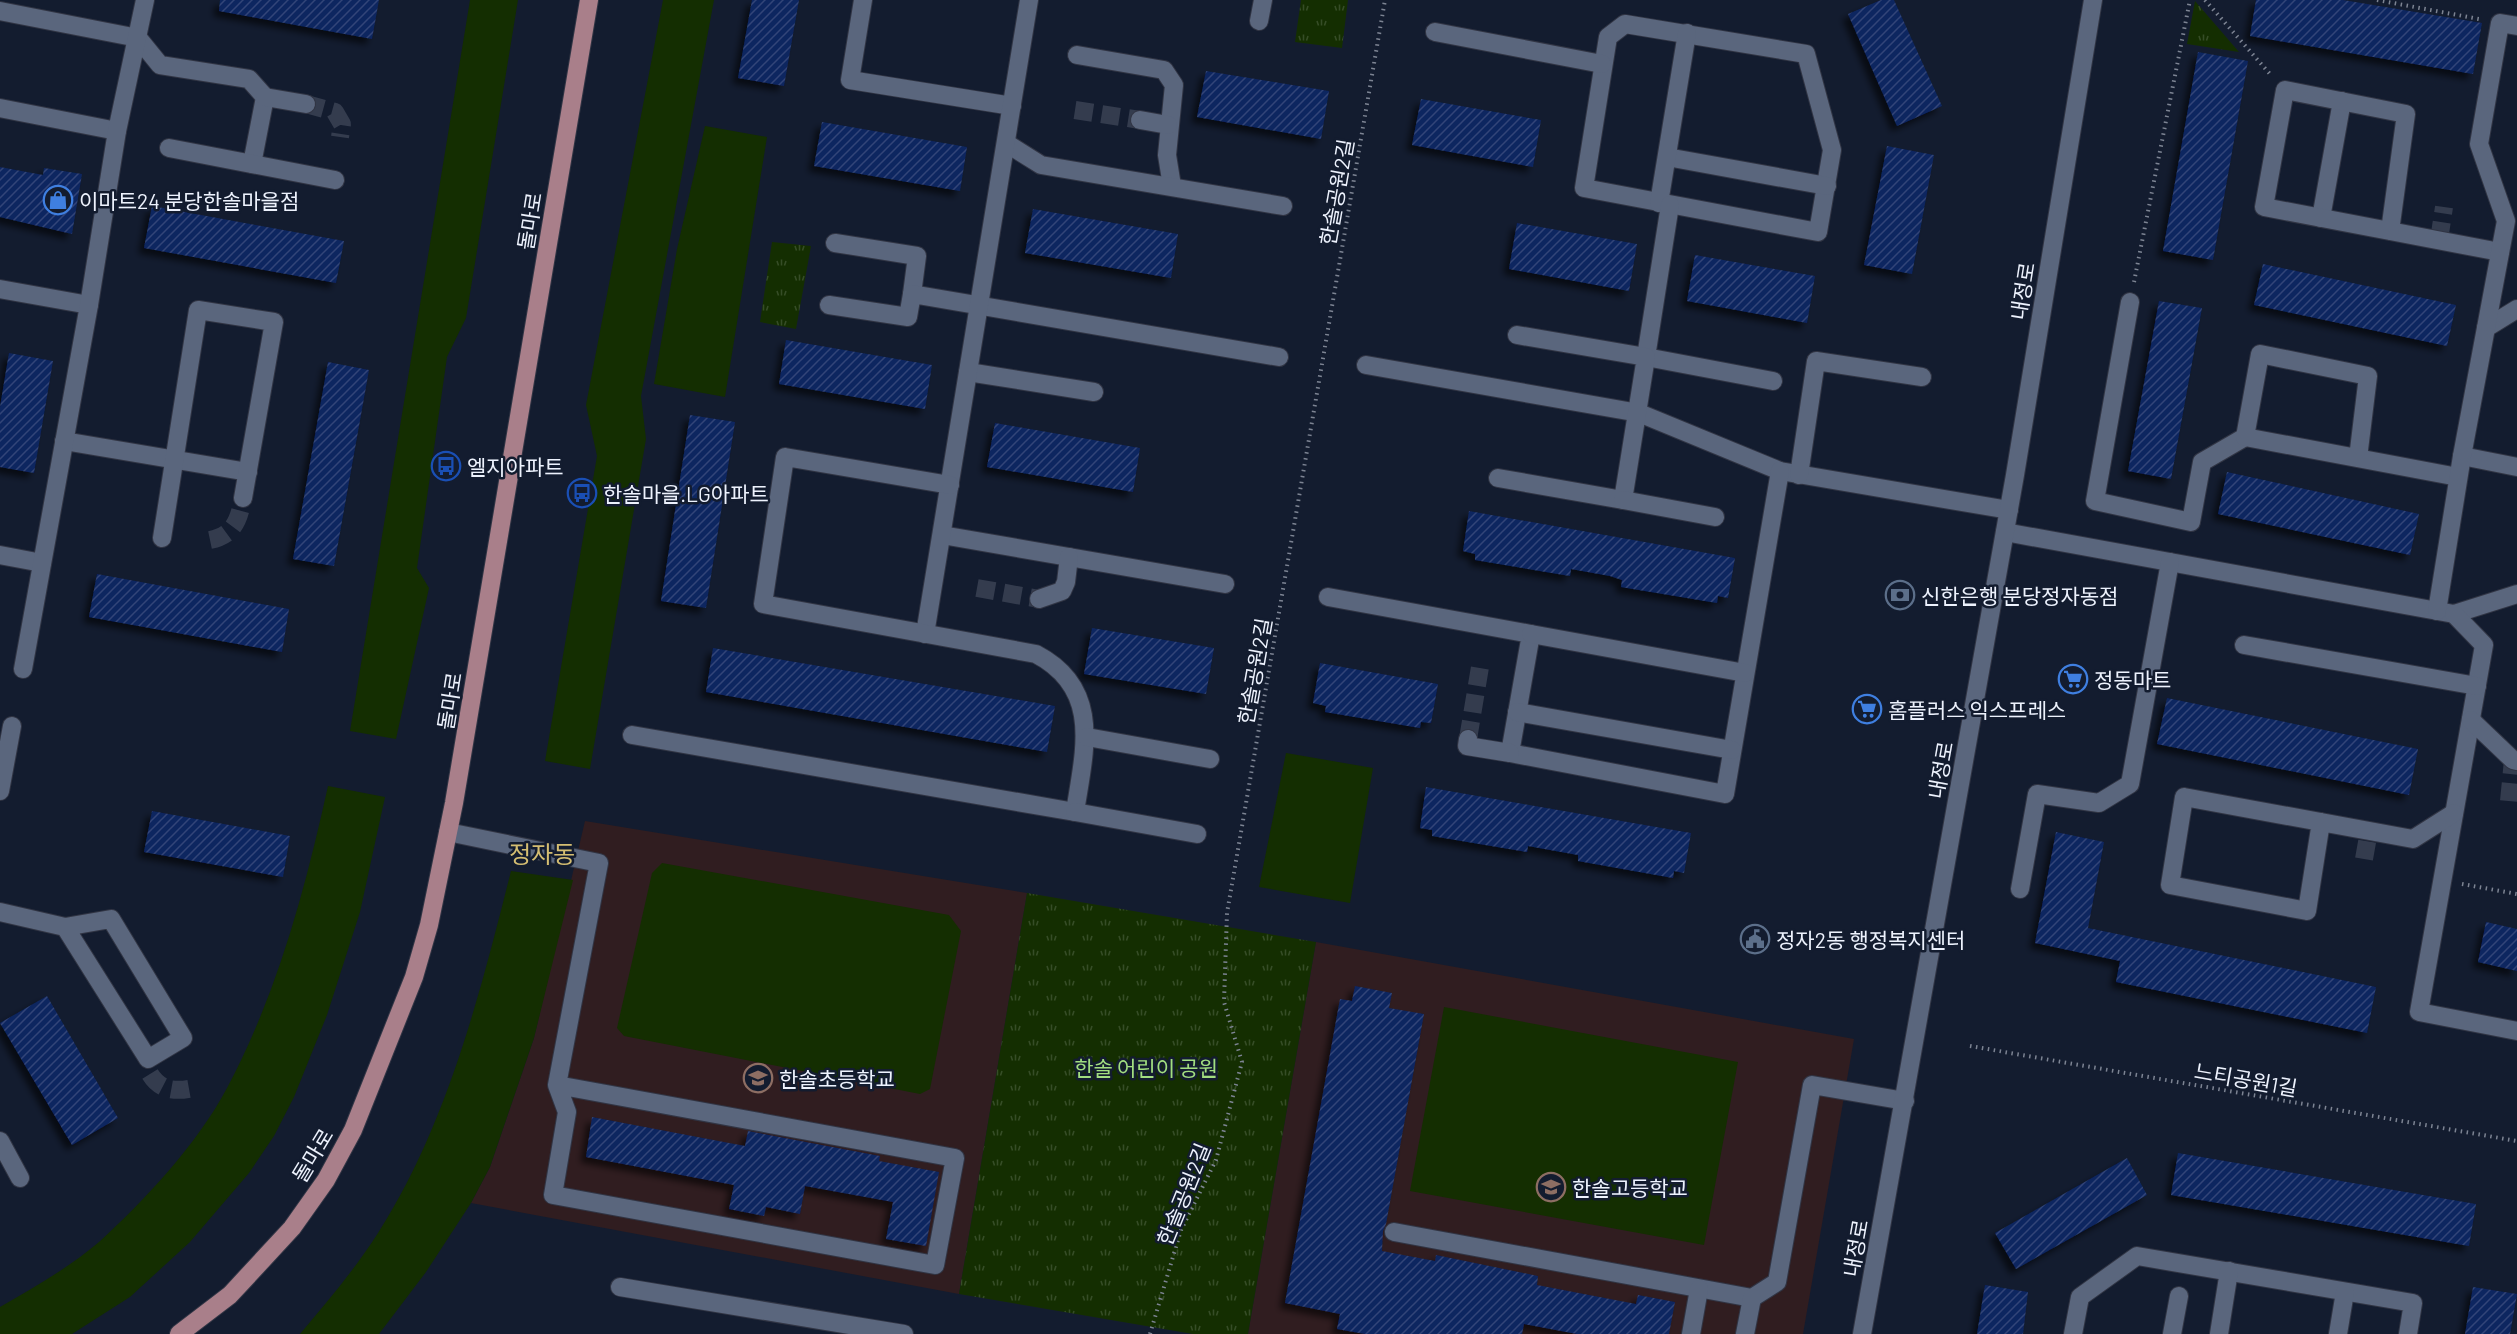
<svg xmlns="http://www.w3.org/2000/svg" width="2517" height="1334" font-family="Barlow,'Noto Sans KR',sans-serif">
<style>
.education{fill:#301d20}
.green{fill:#142e01}
.park{fill:url(#park-tufts)}
.building{fill:url(#building-hatch);filter:url(#shadow)}
.lines{fill:none;stroke-linecap:round;stroke-linejoin:round}
.minor-tunnel{stroke:#343c4e;stroke-width:18;stroke-dasharray:18 9;stroke-linecap:butt}
.minor-casing{stroke:#313544;stroke-width:20}
.major-casing{stroke:#313544;stroke-width:20}
.path{stroke:#7d8493;stroke-width:4;stroke-dasharray:1.5 4.5;stroke-linecap:butt}
.minor{stroke:#5a667d;stroke-width:18}
.major{stroke:#a97f8a;stroke-width:18}
.labels{text-anchor:middle;dominant-baseline:central;stroke-width:5;stroke-linejoin:round;paint-order:stroke}
.street-label{font-size:21px;fill:#edf2fd;stroke:#131c2f}
.poi-label{font-size:21px;fill:#edf2fd;stroke:#131c2f;text-anchor:start}
.park-label{font-size:21px;fill:#a2de80;stroke:#131c2f}
.quarter-label{font-size:24px;fill:#d5be72;stroke:#131c2f}
</style>
<defs>
<pattern id="park-tufts" width="24" height="20" patternUnits="userSpaceOnUse" patternTransform="scale(1.5)"><rect width="24" height="20" fill="#142e01"/><path d="M3 7l-1-3M5 7V3M7 7l1-3M15 17l-1-3M17 17v-4M19 17l1-3" fill="none" stroke="#364d27"/></pattern>
<pattern id="building-hatch" width="6" height="6" patternUnits="userSpaceOnUse" patternTransform="scale(1.5)"><rect width="6" height="6" fill="#0d2560"/><path d="M-1 1l2-2M0 6l6-6M5 7l2-2" fill="none" stroke="#314578"/></pattern>
<filter id="shadow"><feDropShadow dx="-5.5" dy="5.5" stdDeviation="3" flood-color="#0009"/></filter>
</defs>
<rect width="100%" height="100%" fill="#131c2f"/>
<g class="education">
<polygon points="585,821 1027,893 959,1294 471,1203 490,1167 534,1038"/>
<polygon points="1316,942 1854,1039 1803,1334 1248,1334"/>
</g>
<g class="green">
<polygon points="470,0 518,0 466,318 447,357 417,568 429,588 396,739 350,731"/>
<polygon points="663,0 714,0 641,396 646,439 590,769 545,761 597,456 586,405"/>
<polygon points="705,126 767,137 725,397 654,384 677,249"/>
<polygon points="1286,753 1373,768 1350,903 1259,887"/>
<path d="M328,786L385,797L360,912L327,1015L294,1097L274,1136L249,1173L190,1242L130,1297L72,1334H0V1307C33,1288 70,1267 99,1242C145,1200 198,1143 227,1088C277,994 305,890 328,786Z"/>
<polygon points="662,863 949,915 961,931 930,1089 920,1094 624,1036 617,1028 652,873"/>
<path d="M511,871L573,880L534,1038L490,1167L471,1203L426,1272L379,1334H300C327,1302 355,1269 378,1233C447,1125 480,994 511,871Z"/>
<polygon points="1444,1007 1738,1062 1704,1245 1410,1191"/>
</g>
<g class="park">
<polygon points="1301,0 1348,0 1342,48 1295,42"/>
<polygon points="2195,1 2239,52 2187,44"/>
<polygon points="772,242 811,246 796,329 760,322"/>
<polygon points="1027,893 1316,942 1248,1334 1193,1334 959,1294"/>
</g>
<g class="building">
<polygon points="220,0 379,0 372,39 219,11"/>
<polygon points="752,0 799,0 784,86 738,78"/>
<polygon points="1881,0 1894,0 1942,106 1897,126 1848,14"/>
<polygon points="2256,0 2343,0 2482,23 2473,74 2250,36"/>
<polygon points="2198,52 2248,61 2213,260 2163,251"/>
<polygon points="1206,71 1329,91 1321,139 1197,117"/>
<polygon points="1421,99 1541,120 1533,167 1412,145"/>
<polygon points="822,122 967,147 960,191 814,166"/>
<polygon points="1887,146 1934,155 1912,274 1864,265"/>
<polygon points="0,167 43,175 44,168 82,174 72,234 0,217"/>
<polygon points="152,206 344,241 336,283 144,248"/>
<polygon points="1033,209 1178,234 1171,278 1025,253"/>
<polygon points="1517,223 1637,244 1629,291 1509,269"/>
<polygon points="1695,255 1815,276 1807,323 1687,301"/>
<polygon points="2263,264 2456,305 2447,346 2254,305"/>
<polygon points="2159,301 2202,308 2171,479 2128,471"/>
<polygon points="786,340 932,365 925,409 779,384"/>
<polygon points="9,353 53,361 34,473 0,467 0,407"/>
<polygon points="328,362 369,370 334,566 293,559"/>
<polygon points="690,415 735,422 706,608 661,601"/>
<polygon points="995,423 1140,448 1133,492 987,467"/>
<polygon points="2227,472 2419,514 2410,555 2218,514"/>
<polygon points="1469,511 1735,558 1728,598 1718,596 1717,603 1621,587 1622,580 1610,576 1571,569 1570,576 1475,560 1475,554 1463,551"/>
<polygon points="97,574 289,609 282,652 89,617"/>
<polygon points="1092,628 1214,648 1206,694 1084,674"/>
<polygon points="713,648 1055,706 1047,752 706,692"/>
<polygon points="1320,663 1438,684 1431,723 1421,722 1420,728 1325,712 1326,706 1313,703"/>
<polygon points="2167,698 2418,749 2409,795 2157,744"/>
<polygon points="1426,787 1691,833 1684,873 1674,871 1673,878 1578,861 1578,855 1528,846 1527,852 1432,836 1432,830 1420,828"/>
<polygon points="152,811 290,836 283,877 144,852"/>
<polygon points="2056,832 2104,842 2088,928 2376,987 2367,1033 2116,982 2120,961 2035,943"/>
<polygon points="2486,922 2517,929 2517,971 2478,962"/>
<polygon points="1355,986 1392,993 1389,1008 1424,1014 1386,1224 1383,1231 1382,1251 1435,1261 1436,1255 1538,1276 1537,1285 1636,1304 1638,1295 1675,1302 1669,1334 1577,1334 1524,1324 1522,1334 1365,1334 1337,1329 1340,1314 1285,1303 1340,999 1352,1001"/>
<polygon points="47,996 118,1118 72,1145 0,1023"/>
<polygon points="592,1117 745,1146 748,1131 880,1156 879,1161 939,1172 926,1246 886,1239 893,1202 805,1186 800,1214 766,1207 764,1216 729,1209 734,1185 586,1157"/>
<polygon points="2178,1153 2476,1204 2469,1246 2171,1195"/>
<polygon points="2127,1158 2147,1195 2016,1269 1995,1233"/>
<polygon points="1985,1285 2028,1292 2023,1334 1977,1334"/>
<polygon points="2473,1287 2517,1294 2510,1334 2465,1334"/>
</g>
<g class="lines">
<g class="minor-tunnel">
<polyline points="306,104 335,112 342,124 340,137"/>
<polyline points="1075,110 1140,120"/>
<polyline points="2439,240 2444,207"/>
<path d="M210,540C234,535 239,520 243,498"/>
<polyline points="977,588 1039,599"/>
<polyline points="1468,739 1481,661"/>
<polyline points="2509,801 2513,760"/>
<polyline points="2364,859 2369,831"/>
<path d="M150,1074C161,1092 178,1092 197,1087"/>
</g>
<g class="minor-casing">
<g id="minor">
<polyline points="863,0 850,80 1012,106"/>
<polyline points="0,11 138,38 160,65 249,79 265,97 252,164"/>
<polyline points="1259,21 1263,0"/>
<polygon points="1625,24 1806,54 1832,150 1818,232 1584,188 1608,37"/>
<polyline points="1435,32 1602,64"/>
<polyline points="1077,55 1164,70 1174,85 1167,155 1172,186"/>
<polyline points="265,97 306,104"/>
<polyline points="0,108 117,131"/>
<polyline points="1140,120 1168,125"/>
<polyline points="1006,143 1041,165 1283,206"/>
<polyline points="169,148 335,180"/>
<polyline points="1667,157 1827,186"/>
<polyline points="1659,203 1687,33"/>
<polyline points="1670,205 1646,357 1773,381"/>
<polyline points="2321,218 2342,101"/>
<path d="M2390,231L2406,114L2285,90L2264,207C2343,222 2421,237 2500,252"/>
<polyline points="835,243 917,256 912,294"/>
<polyline points="0,289 89,305"/>
<polyline points="2130,302 2095,501 2191,522 2202,462 2245,437"/>
<polyline points="829,305 908,317 912,294 1279,357"/>
<polyline points="2486,328 2517,309"/>
<polyline points="1366,365 1639,413 1780,471 2009,510"/>
<polyline points="968,372 1094,392"/>
<polyline points="64,441 248,472"/>
<polyline points="2462,456 2517,467"/>
<polyline points="2358,458 2368,376 2260,354 2245,437 2458,477"/>
<polyline points="1799,475 1816,361 1922,377"/>
<polyline points="1498,478 1623,500 1646,357 1517,335"/>
<polyline points="1623,500 1715,517"/>
<polyline points="2005,532 2454,614 2517,594"/>
<polyline points="942,535 1225,584"/>
<polyline points="162,538 198,310 274,322 243,498"/>
<polyline points="0,555 42,563"/>
<polyline points="1328,597 1531,634 1510,753 1725,794 1780,471"/>
<polyline points="1039,599 1062,591 1066,582 1069,557"/>
<polyline points="2437,611 2462,456 2506,221 2479,144 2500,23 2517,26"/>
<polyline points="2454,614 2484,645 2419,1012 2517,1031"/>
<polyline points="925,634 1029,0"/>
<polyline points="1531,634 1745,673"/>
<polyline points="2244,645 2477,686"/>
<polyline points="23,669 89,305 117,131 145,0"/>
<polyline points="1517,712 1732,750"/>
<polyline points="2471,720 2513,760 2517,761"/>
<path d="M632,735L1075,812C1084,752 1103,689 1036,654L763,604L785,457L950,485"/>
<polyline points="1087,737 1210,759"/>
<polyline points="1468,739 1467,746 1510,753"/>
<polyline points="0,791 12,726"/>
<polyline points="1075,812 1197,834"/>
<polyline points="2321,822 2307,911 2170,885 2184,797 2413,839 2454,813"/>
<polyline points="448,832 599,863 557,1085 567,1112 553,1195 935,1265 955,1158 557,1085"/>
<polyline points="2020,889 2037,794 2099,803 2130,784 2170,562"/>
<polyline points="0,912 65,927 111,919 183,1038 148,1059 65,927"/>
<polyline points="0,1141 20,1178"/>
<polyline points="1394,1232 1752,1298 1777,1282 1812,1085 1905,1101"/>
<polyline points="620,1287 904,1334"/>
<polyline points="1691,1334 1699,1289"/>
<polyline points="1745,1334 1752,1298"/>
<polyline points="1862,1334 2015,475 2093,0"/>
<polyline points="2073,1334 2080,1297 2137,1256 2413,1303 2408,1334"/>
<polyline points="2172,1334 2179,1296"/>
<polyline points="2219,1334 2229,1271"/>
<polyline points="2338,1334 2345,1292"/>
</g>
</g>
<g class="major-casing">
<polyline id="major" points="179,1334 230,1295 292,1228 326,1180 353,1130 414,977 429,925 454,803 589,0"/>
</g>
<g class="path">
<polyline points="2205,0 2270,74"/>
<polyline points="2377,0 2479,19"/>
<polyline points="2134,282 2190,0"/>
<polyline points="2462,884 2517,894"/>
<polyline points="1970,1046 2517,1141"/>
<polyline points="1150,1334 1181,1230 1216,1160 1242,1062 1224,1002 1227,913 1385,0"/>
</g>
<use href="#minor" class="minor"/>
<use href="#major" class="major"/>
</g>
<defs>
<g id="shop-ring" transform="scale(1.5)"><circle r="9.5" fill="#131c2f" stroke="#3f7fe0" stroke-width="1.5"/><path d="M-5-2.5h2.3a2.7 3.5 0 0 1 5.4 0H5L5.5 6h-11ZM-1.5-2.5h3a1.5 2.3 0 0 0-3 0Z" fill="#3f7fe0"/></g>
<g id="bus-ring" transform="scale(1.5)"><circle r="9.5" fill="#131c2f" stroke="#1a4fb4" stroke-width="1.5"/><path d="M-5-6H5V4H4V6H2V4H-2V6H-4V4H-5ZM-3.5-4V0h7V-4ZM-3.5 1.2v1.5H-2V1.2ZM2 1.2v1.5H3.5V1.2Z" fill="#1a4fb4"/></g>
<g id="bank-ring" transform="scale(1.5)"><circle r="9.5" fill="#131c2f" stroke="#5c6f8a" stroke-width="1.5"/><path d="M-6-4H6V4H-6ZM0-2.3a2.3 2.3 0 1 0 0 4.6a2.3 2.3 0 1 0 0-4.6Z" fill="#5c6f8a"/></g>
<g id="supermarket-ring" transform="scale(1.5)"><circle r="9.5" fill="#131c2f" stroke="#3f7fe0" stroke-width="1.5"/><path d="M-6-5.5h2.5l.6 2H6L4.5 2H-2.5L-4.4-4H-6ZM-1.5 3.2a1.3 1.3 0 1 0 .1 0ZM3 3.2a1.3 1.3 0 1 0 .1 0Z" fill="#3f7fe0"/></g>
<g id="civic-ring" transform="scale(1.5)"><circle r="9.5" fill="#131c2f" stroke="#5c6f8a" stroke-width="1.5"/><path d="M-.6-6.5H3V-4.5H.6V-3L4-1V1h2V6H-6V1h2V-1L-.6-3ZM-1.2 2.5V6h2.4V2.5Z" fill="#5c6f8a"/></g>
<g id="school-ring" transform="scale(1.5)"><circle r="9.5" fill="#131c2f" stroke="#8d6e63" stroke-width="1.5"/><path d="M0-5L7-2L0 1L-7-2ZM-4 1L0 2.5L4 1V4Q0 6-4 4Z" fill="#8d6e63"/></g>
</defs>
<g fill-rule="evenodd">
<use href="#shop-ring" x="58" y="200"/>
<use href="#bus-ring" x="446" y="466"/>
<use href="#bus-ring" x="582" y="493"/>
<use href="#bank-ring" x="1900" y="595"/>
<use href="#supermarket-ring" x="2073" y="679"/>
<use href="#supermarket-ring" x="1867" y="709"/>
<use href="#civic-ring" x="1755" y="939"/>
<use href="#school-ring" x="758" y="1078"/>
<use href="#school-ring" x="1551" y="1187"/>
</g>
<g class="labels">
<g class="street-label">
<text transform="translate(1336 192) rotate(-80)">한솔공원2길</text>
<text transform="translate(529 221) rotate(-81)">돌마로</text>
<text transform="translate(2022 291) rotate(-81)">내정로</text>
<text transform="translate(1254 671) rotate(-80)">한솔공원2길</text>
<text transform="translate(449 701) rotate(-81)">돌마로</text>
<text transform="translate(1940 770) rotate(-80)">내정로</text>
<text transform="translate(2246 1079) rotate(10)">느티공원1길</text>
<text transform="translate(312 1155) rotate(-59)">돌마로</text>
<text transform="translate(1183 1194) rotate(-68)">한솔공원2길</text>
<text transform="translate(1855 1248) rotate(-80)">내정로</text>
</g>
<g class="poi-label">
<text x="79" y="200">이마트24 분당한솔마을점</text>
<text x="467" y="466">엘지아파트</text>
<text x="603" y="493">한솔마을.LG아파트</text>
<text x="1921" y="595">신한은행 분당정자동점</text>
<text x="2094" y="679">정동마트</text>
<text x="1888" y="709">홈플러스 익스프레스</text>
<text x="1776" y="939">정자2동 행정복지센터</text>
<text x="779" y="1078">한솔초등학교</text>
<text x="1572" y="1187">한솔고등학교</text>
</g>
<g class="park-label">
<text x="1146" y="1067">한솔 어린이 공원</text>
</g>
<g class="quarter-label">
<text x="542" y="853">정자동</text>
</g>
</g>
</svg>
